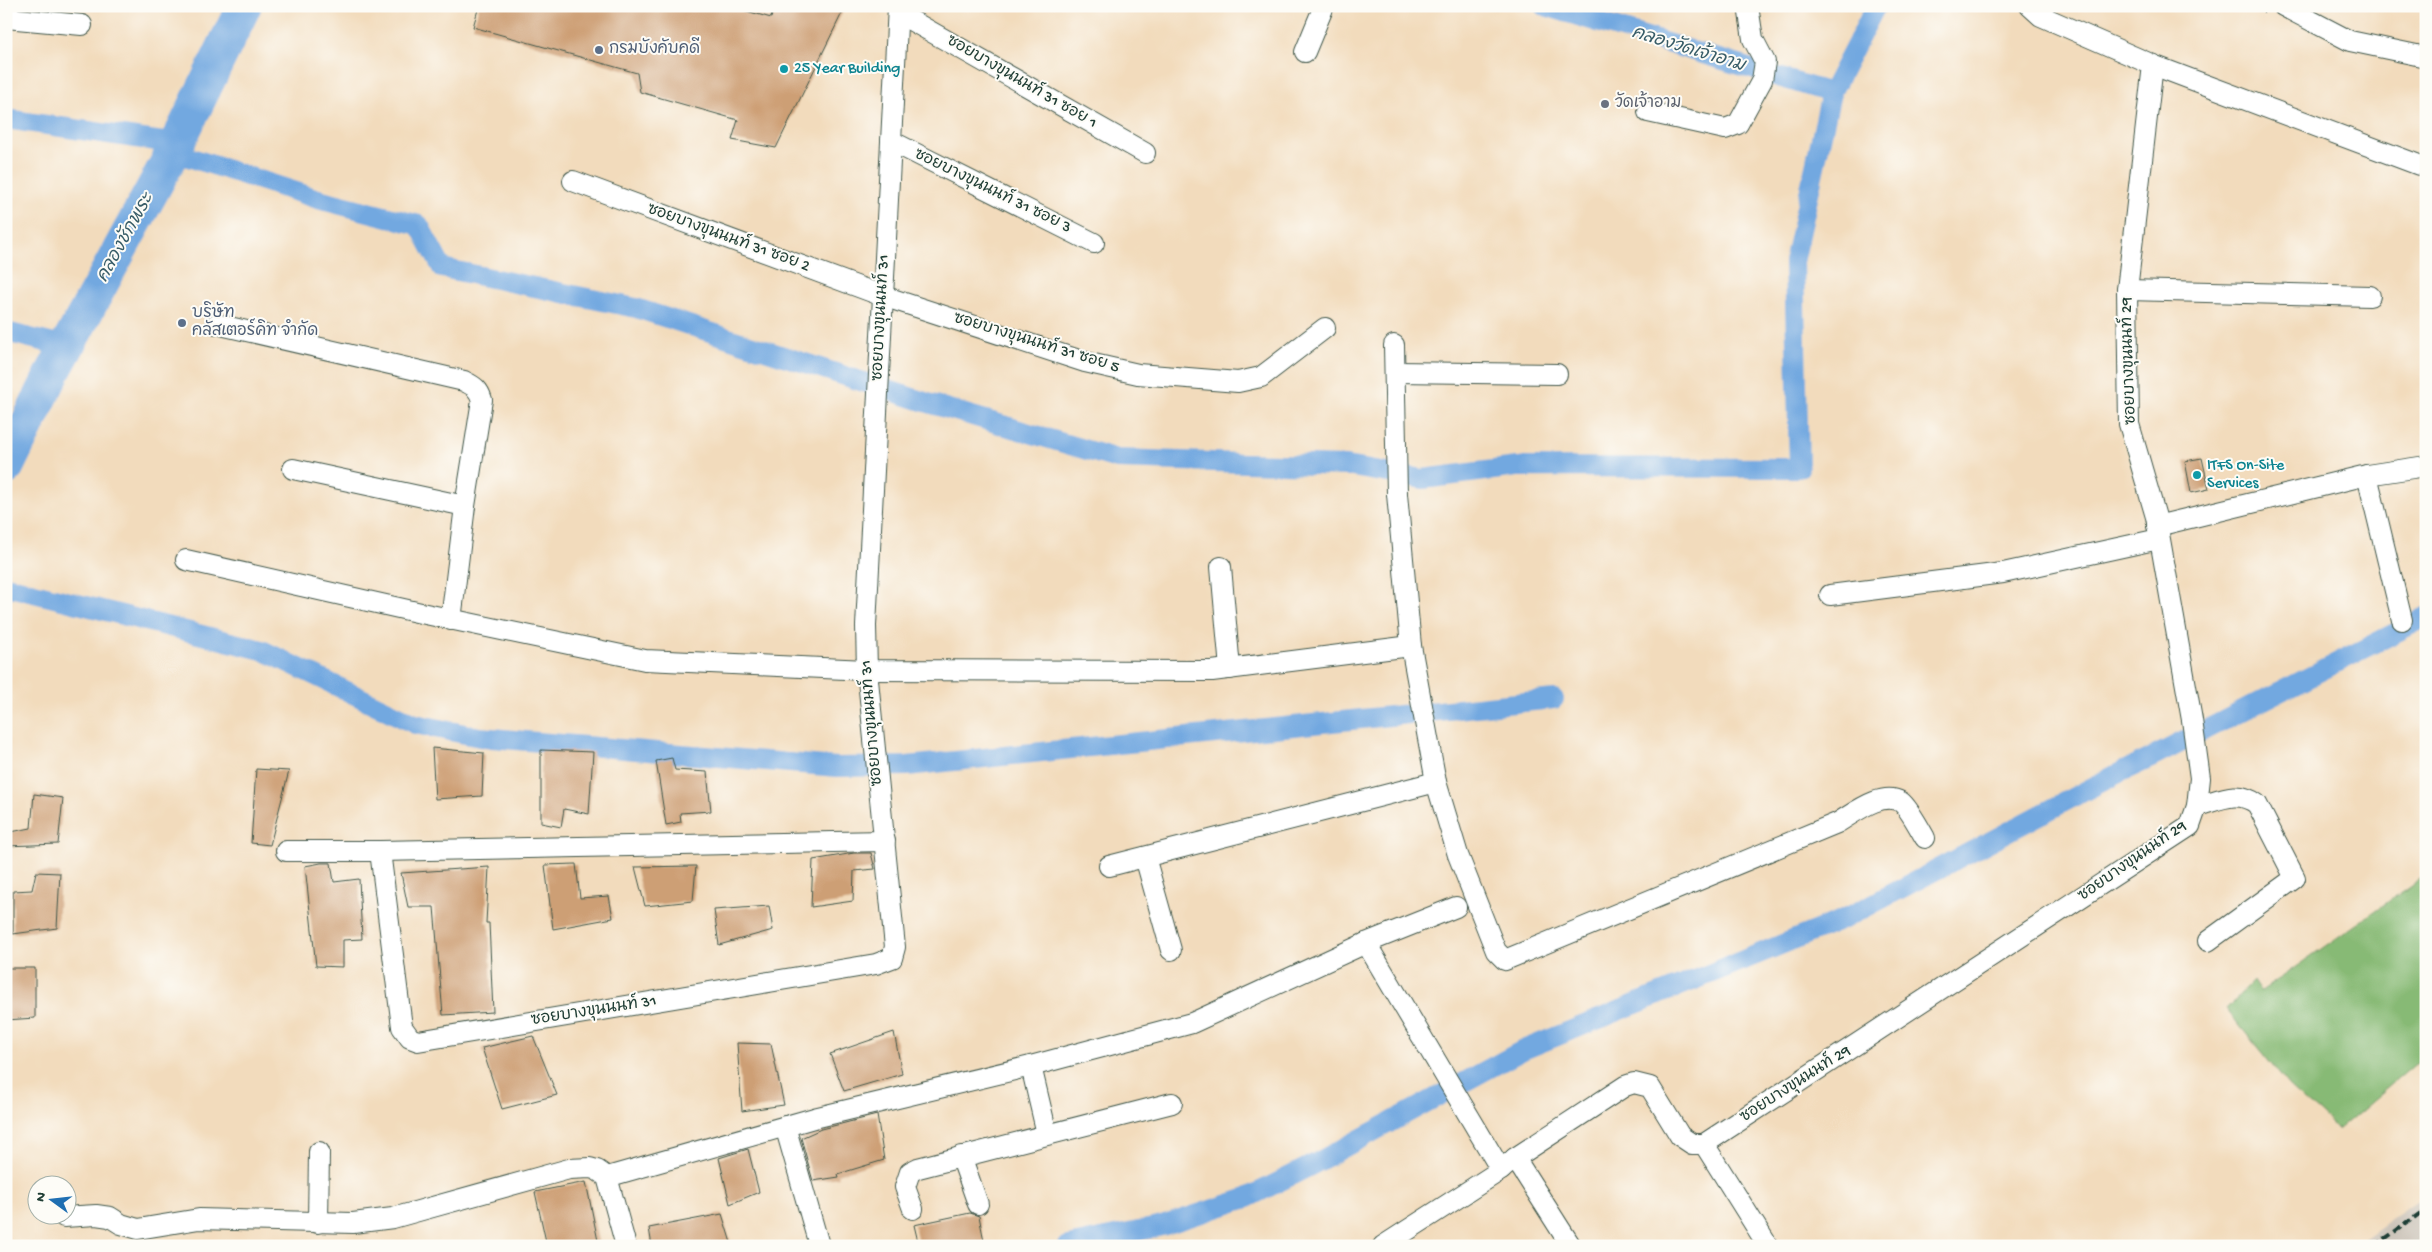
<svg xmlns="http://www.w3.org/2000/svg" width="2432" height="1252" font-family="'Gochi Hand','Playpen Sans Thai',sans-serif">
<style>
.industrial{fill:#cbc3b8}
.forest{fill:#87ba74;stroke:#537c54}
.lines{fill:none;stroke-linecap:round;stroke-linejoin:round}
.canal{stroke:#72a8e0;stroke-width:20}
.river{stroke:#72a8e0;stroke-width:35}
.building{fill:#cd9f74}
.minor-casing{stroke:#3f5548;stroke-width:22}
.path{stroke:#3f5548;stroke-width:3;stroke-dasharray:1 4;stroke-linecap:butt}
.minor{stroke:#fff;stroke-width:20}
.rail{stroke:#1f3d34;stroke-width:4;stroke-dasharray:8 4;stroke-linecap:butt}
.service-dot{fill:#5c6f8a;stroke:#fdfcf7;stroke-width:2}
.culture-dot{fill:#0f9aa8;stroke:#fdfcf7;stroke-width:2}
.worship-dot{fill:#6b7280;stroke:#fdfcf7;stroke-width:2}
.labels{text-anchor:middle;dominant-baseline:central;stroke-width:4;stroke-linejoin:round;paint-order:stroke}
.service-label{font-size:16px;fill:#4e5e75;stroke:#fdfcf7;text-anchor:start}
.culture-label{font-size:16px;fill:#0d838f;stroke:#fdfcf7;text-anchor:start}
.street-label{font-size:16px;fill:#1f3d34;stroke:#fdfcf7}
.worship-label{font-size:16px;fill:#5b616d;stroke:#fdfcf7;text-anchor:start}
.water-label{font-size:18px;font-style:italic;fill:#385d68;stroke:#fdfcf7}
</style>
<rect width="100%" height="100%" fill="#fdfcf7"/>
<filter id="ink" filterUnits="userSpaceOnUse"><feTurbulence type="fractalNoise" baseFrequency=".02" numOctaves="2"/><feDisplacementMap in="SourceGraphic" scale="10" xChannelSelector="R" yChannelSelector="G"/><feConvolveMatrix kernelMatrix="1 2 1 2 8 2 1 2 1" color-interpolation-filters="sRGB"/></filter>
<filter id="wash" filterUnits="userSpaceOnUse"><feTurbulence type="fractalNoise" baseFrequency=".0096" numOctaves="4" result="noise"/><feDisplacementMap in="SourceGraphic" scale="20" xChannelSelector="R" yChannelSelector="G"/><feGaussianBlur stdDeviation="1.12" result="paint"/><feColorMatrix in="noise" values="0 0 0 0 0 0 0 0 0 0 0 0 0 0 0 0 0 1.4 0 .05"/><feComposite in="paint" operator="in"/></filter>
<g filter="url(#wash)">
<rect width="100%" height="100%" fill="#f2dbbc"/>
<polygon class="industrial" points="2426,1194 2426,1246 2353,1246"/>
<polygon class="forest" points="2426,875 2426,1055 2338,1130 2290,1087 2226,1009 2253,981 2260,992"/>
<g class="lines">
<g class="canal">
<polyline points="1545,6 1831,93"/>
<polyline points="6,119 177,144"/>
<polyline points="173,152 318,199 419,225 442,268 636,308 925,402 1117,459 1346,466 1423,479 1517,467 1799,468 1794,262 1831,93 1876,6"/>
<polyline points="6,332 66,347"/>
<polyline points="6,586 262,650 415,724 480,737 837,767 907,766 1554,699"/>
<polyline points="1068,1246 1162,1226 1247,1198 1314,1164 1523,1050 1844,919 2117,774 2149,759 2426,617"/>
</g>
<polyline class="river" points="6,468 52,374 173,152 244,6"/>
</g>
<g id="blocks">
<g class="building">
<polygon points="479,6 729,6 771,18 774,6 826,6 843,11 776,148 732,140 738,120 640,92 637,73 473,27"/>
<polygon points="2202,458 2209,489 2191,493 2185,461"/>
<polygon points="432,748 484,753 482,796 435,799"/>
<polygon points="541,750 593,752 589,814 564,809 561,827 541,823"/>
<polygon points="672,758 675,770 707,772 711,811 680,813 681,822 666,825 656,761"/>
<polygon points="256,769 289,771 270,845 251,843"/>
<polygon points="34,794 63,798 58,844 6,846 6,833 31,828"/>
<polygon points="854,853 871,853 875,869 854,871 853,901 811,907 813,860"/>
<polygon points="321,863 331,863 334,882 359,879 362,939 343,940 343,967 316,966 305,866"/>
<polygon points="576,864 580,898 609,896 613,918 553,929 545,865"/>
<polygon points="696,866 693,901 645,906 635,867"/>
<polygon points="489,867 486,923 489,923 493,1012 443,1015 434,907 408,907 401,873"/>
<polygon points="36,872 60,873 57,928 13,934 13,891 32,890"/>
<polygon points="769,906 773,930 719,945 714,910"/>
<polygon points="6,968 35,968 35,1018 6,1020"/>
<polygon points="894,1032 902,1074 844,1091 830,1054"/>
<polygon points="533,1036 557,1095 502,1109 482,1048"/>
<polygon points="737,1043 771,1044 784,1105 742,1111"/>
<polygon points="877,1115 884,1160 838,1174 839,1177 813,1181 801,1138 821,1129"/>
<polygon points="748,1149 759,1192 730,1204 719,1158"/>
<polygon points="586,1182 599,1246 547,1246 535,1192"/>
<polygon points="970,1213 979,1216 985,1246 919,1246 914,1225"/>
<polygon points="722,1214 732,1246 652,1246 649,1228"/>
</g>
</g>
</g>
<g filter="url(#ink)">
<use href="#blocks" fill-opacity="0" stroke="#3f5548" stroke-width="1"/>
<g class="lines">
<g class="minor-casing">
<g id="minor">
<polyline points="2283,6 2350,41 2426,57"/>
<polyline points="898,13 1145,153"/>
<polyline points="6,18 82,25"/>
<polyline points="1305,52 1324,6"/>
<polyline points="2153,65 2419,165"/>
<polyline points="1648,112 1725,129 1738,124 1762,80 1765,62 1753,39 1748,6"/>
<polyline points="891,141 1094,243"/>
<polyline points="573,181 883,296 1085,362 1138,374 1238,382 1261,377 1325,328"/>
<polyline points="2127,290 2370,296"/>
<path d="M216,324L464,381C474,386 479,389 482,400L465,506L451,620"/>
<path d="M1394,345L1397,494L1411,646L1436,782L1458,855L1496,951L1505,960L1837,823C1853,814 1882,790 1901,802C1908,807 1920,829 1925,838"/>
<polyline points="1395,372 1557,374"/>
<polyline points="293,469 465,506"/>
<polyline points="2367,475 2402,620"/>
<polyline points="2157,526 2367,475 2426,466"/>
<polyline points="186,560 421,613 645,660 867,670 1212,671 1411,646"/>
<polyline points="1221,567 1230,669"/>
<polyline points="1830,595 2003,573 2159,539"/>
<path d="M2197,806C2220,800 2237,789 2257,804L2295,878L2208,941"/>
<polyline points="286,851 380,851 885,841"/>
<polyline points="380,851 402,1027 410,1038 418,1041 876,964 892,958 895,947 867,670 866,626 898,6"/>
<polyline points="1145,857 1171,950"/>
<polyline points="1109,866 1436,782"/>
<polyline points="1366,943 1501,1170"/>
<polyline points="1031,1066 1047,1134"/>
<polyline points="785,1126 819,1245"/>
<polyline points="1704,1144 1768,1246"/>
<polyline points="961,1156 978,1204"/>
<polyline points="1515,1158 1571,1246"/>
<polyline points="607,1177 814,1118 1031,1066 1192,1023 1366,943 1456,907"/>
<polyline points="913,1209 905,1187 910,1172 918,1168 1172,1103"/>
<polyline points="64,1217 96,1215 110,1217 121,1224 138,1229 199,1219 353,1223 393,1218 569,1169 590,1168 597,1170 607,1177 626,1246"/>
<polyline points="318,1223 319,1152"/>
<polyline points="1383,1246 1501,1170 1515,1158 1625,1086 1634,1083 1650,1087 1680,1136 1692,1144 1704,1144 2190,826 2197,806 2200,778 2192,720 2156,517 2129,424 2127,290 2153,65 2041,16 2030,6"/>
</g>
</g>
<polyline class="path" points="2255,6 2265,12"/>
<use href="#minor" class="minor"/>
<polyline class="rail" points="2375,1246 2426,1209"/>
</g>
</g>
<g class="service-dot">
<circle cx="599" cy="50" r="5"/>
<circle cx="182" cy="323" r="5"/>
</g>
<g class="culture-dot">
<circle cx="784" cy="69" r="5"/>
<circle cx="2197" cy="475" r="5"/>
</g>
<circle class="worship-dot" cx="1605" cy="104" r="5"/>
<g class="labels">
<g class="service-label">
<text x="609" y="50">กรมบังคับคดี</text>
<text x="192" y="314">บริษัท<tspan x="192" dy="18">คลัสเตอร์คิท จำกัด</tspan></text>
</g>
<g class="culture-label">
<text x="794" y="69">25 Year Building</text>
<text x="2207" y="466">ITFS On-Site<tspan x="2207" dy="18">Services</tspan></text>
</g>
<g class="street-label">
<text transform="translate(1021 83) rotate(30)">ซอยบางขุนนนท์ 31 ซอย 1</text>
<text transform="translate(992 192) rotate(26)">ซอยบางขุนนนท์ 31 ซอย 3</text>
<text transform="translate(728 239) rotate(20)">ซอยบางขุนนนท์ 31 ซอย 2</text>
<text transform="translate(882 318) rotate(-87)">ซอยบางขุนนนท์ 31</text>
<text transform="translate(1036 344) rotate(17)">ซอยบางขุนนนท์ 31 ซอย 5</text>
<text transform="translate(2130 361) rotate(-92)">ซอยบางขุนนนท์ 29</text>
<text transform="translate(873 723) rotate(-95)">ซอยบางขุนนนท์ 31</text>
<text transform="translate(2133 862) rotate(-35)">ซอยบางขุนนนท์ 29</text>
<text transform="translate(594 1012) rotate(-9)">ซอยบางขุนนนท์ 31</text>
<text transform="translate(1796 1085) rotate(-33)">ซอยบางขุนนนท์ 29</text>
</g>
<g class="worship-label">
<text x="1615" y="104">วัดเจ้าอาม</text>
</g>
<g class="water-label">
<text transform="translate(1688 50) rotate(17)">คลองวัดเจ้าอาม</text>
<text transform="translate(126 238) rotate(-61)">คลองชักพระ</text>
</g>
</g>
<rect width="2432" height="1252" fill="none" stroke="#fdfcf7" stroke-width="25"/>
<g transform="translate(52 1200) rotate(285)"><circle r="24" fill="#fdfcf7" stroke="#a4b0a9"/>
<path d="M0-4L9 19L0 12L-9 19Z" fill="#1f6fb2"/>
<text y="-8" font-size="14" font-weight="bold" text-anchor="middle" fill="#1f3d34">N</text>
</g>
</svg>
